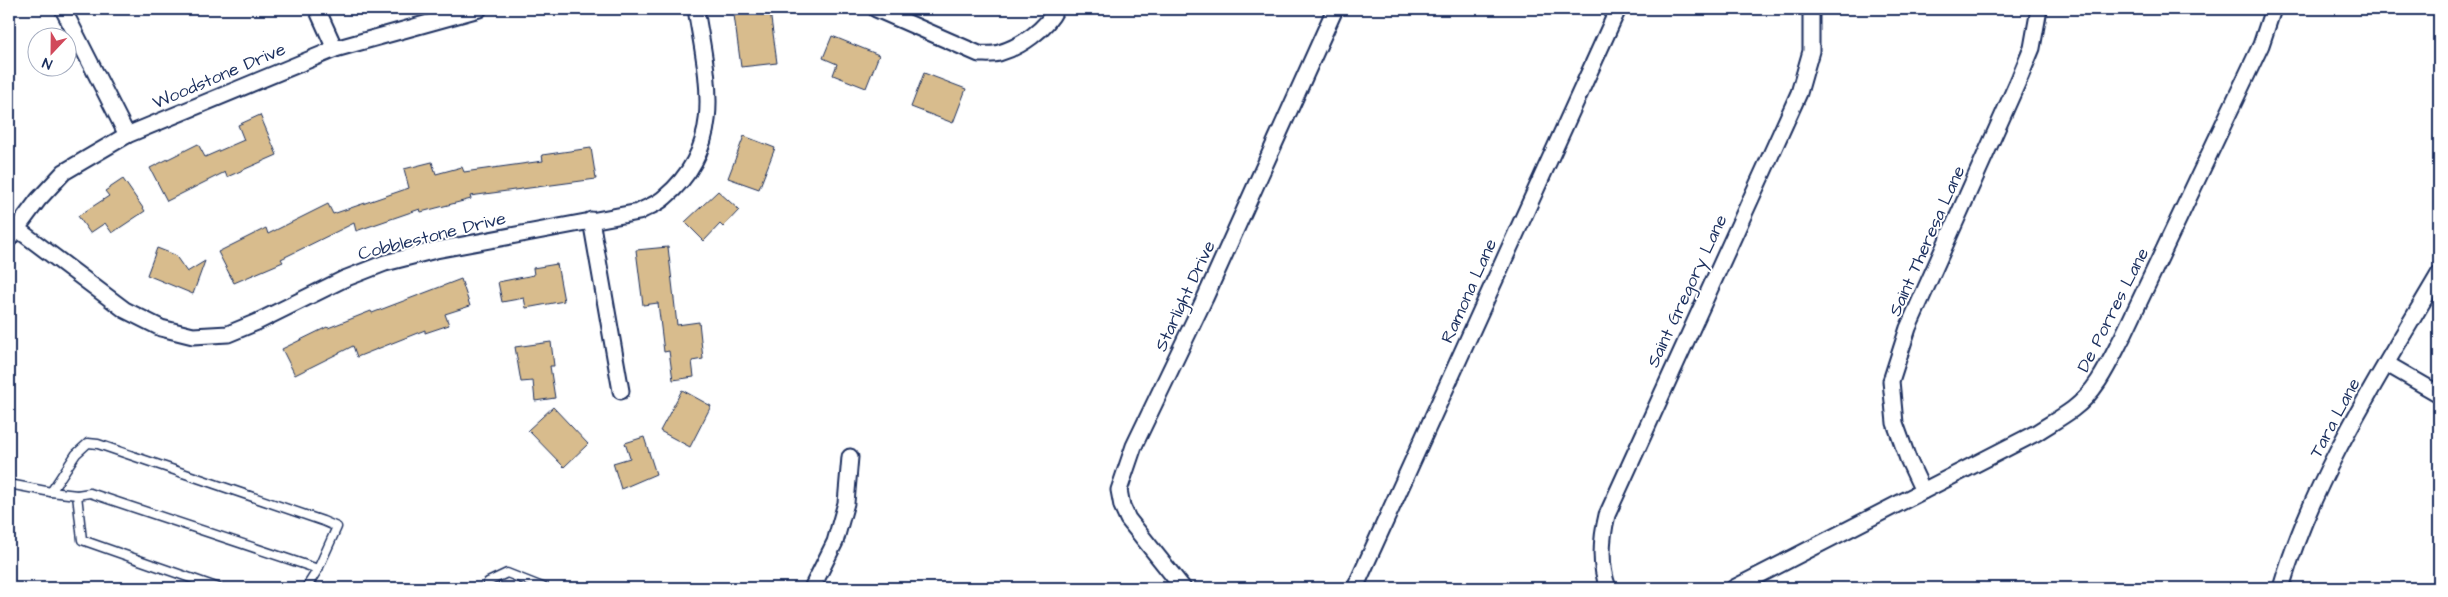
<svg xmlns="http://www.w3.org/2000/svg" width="2448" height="597" font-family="'Architects Daughter',sans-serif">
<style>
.building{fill:#d8bc8d;stroke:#1b2f5e}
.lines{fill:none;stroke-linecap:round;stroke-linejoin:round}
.lane-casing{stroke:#1b2f5e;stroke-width:11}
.street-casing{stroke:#1b2f5e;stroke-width:19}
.lane{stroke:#fff;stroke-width:8}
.street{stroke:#fff;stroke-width:15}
.labels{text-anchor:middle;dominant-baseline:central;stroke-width:4;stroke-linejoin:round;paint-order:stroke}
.street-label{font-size:18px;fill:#1b2f5e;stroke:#fff}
</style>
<rect width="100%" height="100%" fill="#fff"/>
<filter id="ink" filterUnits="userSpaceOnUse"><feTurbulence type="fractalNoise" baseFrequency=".02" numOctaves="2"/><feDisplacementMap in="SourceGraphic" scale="10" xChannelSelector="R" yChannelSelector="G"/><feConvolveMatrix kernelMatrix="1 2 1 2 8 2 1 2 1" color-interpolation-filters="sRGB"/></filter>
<g filter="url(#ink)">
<g class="building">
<polygon points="770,11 777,63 741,67 734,15"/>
<polygon points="832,36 879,55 866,88 833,75 837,64 823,58"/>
<polygon points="924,73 966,89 953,123 911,107"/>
<polygon points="260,115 277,155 227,177 225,172 167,201 150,168 198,144 205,157 244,140 238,125"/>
<polygon points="744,136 775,148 759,189 728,178"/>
<polygon points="591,148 596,179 470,196 471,199 421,212 420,209 356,231 354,223 281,259 283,262 234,283 218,252 266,228 268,234 328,204 333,214 409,188 404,169 432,162 436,174 462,167 464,172 543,161 542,155"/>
<polygon points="123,179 145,211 112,233 105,223 90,233 78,216 109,196 105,191"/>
<polygon points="718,191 739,210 723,227 720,224 704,241 685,222"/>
<polygon points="668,247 677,325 699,322 703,359 692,361 694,377 673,380 669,351 664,352 658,303 643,305 636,250"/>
<polygon points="157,248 175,255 187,272 205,261 193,294 147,275"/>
<polygon points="557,264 564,301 526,308 524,298 502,302 498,282 534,275 533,268"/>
<polygon points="461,279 470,306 445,314 449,325 425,333 425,330 357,357 353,346 295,375 282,349 327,327 328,328 371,311 372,313"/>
<polygon points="551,342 554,366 550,366 555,398 535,401 533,381 521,382 515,347"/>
<polygon points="682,390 711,406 690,447 660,431"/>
<polygon points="553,407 588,444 564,467 528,430"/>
<polygon points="644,437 656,474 621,489 613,463 630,458 625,443"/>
</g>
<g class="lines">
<g class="lane-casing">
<g id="lane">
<polyline points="9,484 51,492 76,454 88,443 98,444 323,521 337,527 318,569 306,588"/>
<polyline points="51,492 77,495 82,540 219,588"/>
<polyline points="77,495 90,493 318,569"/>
<polyline points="486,588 488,582 507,573 545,588"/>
</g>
</g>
<g class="street-casing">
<g id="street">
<polyline points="63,9 127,135"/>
<polyline points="317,9 335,49"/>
<path d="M876,9L979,54C986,54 993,55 999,53C1021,47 1046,29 1056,9"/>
<polyline points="591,220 621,391"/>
<path d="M16,228L125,310L161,328L193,336L228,334L257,322L344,279L385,263L436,250L639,212C647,207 658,204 665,197C727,145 707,77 696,9"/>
<polyline points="9,239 38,200 64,172 127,135 335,49 479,9"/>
<polyline points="2387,364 2439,394"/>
<polyline points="1923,491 1908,459 1895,423 1891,381 1908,328 2020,77 2032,48 2039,9"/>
<polyline points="812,588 835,542 846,503 850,457"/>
<polyline points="1183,588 1128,519 1122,506 1119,490 1134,446 1205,298 1335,9"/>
<polyline points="1355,588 1618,9"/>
<path d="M1608,588C1599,564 1601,540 1607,515L1799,93L1811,51V9"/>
<path d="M1734,588L2036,433C2048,425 2061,418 2073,409C2097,391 2109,363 2123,336L2261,45L2273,9"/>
<path d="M2281,588C2314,475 2380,375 2439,274"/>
</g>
</g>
<use href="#lane" class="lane"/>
<use href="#street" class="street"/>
</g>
</g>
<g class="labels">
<g class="street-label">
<text transform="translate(219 76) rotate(-23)">Woodstone Drive</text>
<text transform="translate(432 236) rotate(-14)">Cobblestone Drive</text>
<text transform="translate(1927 241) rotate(-66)">Saint Theresa Lane</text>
<text transform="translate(1469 291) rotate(-66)">Ramona Lane</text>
<text transform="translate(1687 291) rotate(-65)">Saint Gregory Lane</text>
<text transform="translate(1185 296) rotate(-65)">Starlight Drive</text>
<text transform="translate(2113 310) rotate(-63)">De Porres Lane</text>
<text transform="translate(2335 418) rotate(-62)">Tara Lane</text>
</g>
</g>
<rect width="2448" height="597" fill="none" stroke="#fff" stroke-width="30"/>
<rect x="15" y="15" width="2418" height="567" fill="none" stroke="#1b2f5e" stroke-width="2" filter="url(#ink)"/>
<g transform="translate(52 52) rotate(202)"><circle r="24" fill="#ffffff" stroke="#a4acbf"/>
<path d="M0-4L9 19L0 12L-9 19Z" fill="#d1495b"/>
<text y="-8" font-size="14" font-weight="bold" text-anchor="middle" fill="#1b2f5e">N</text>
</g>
</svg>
